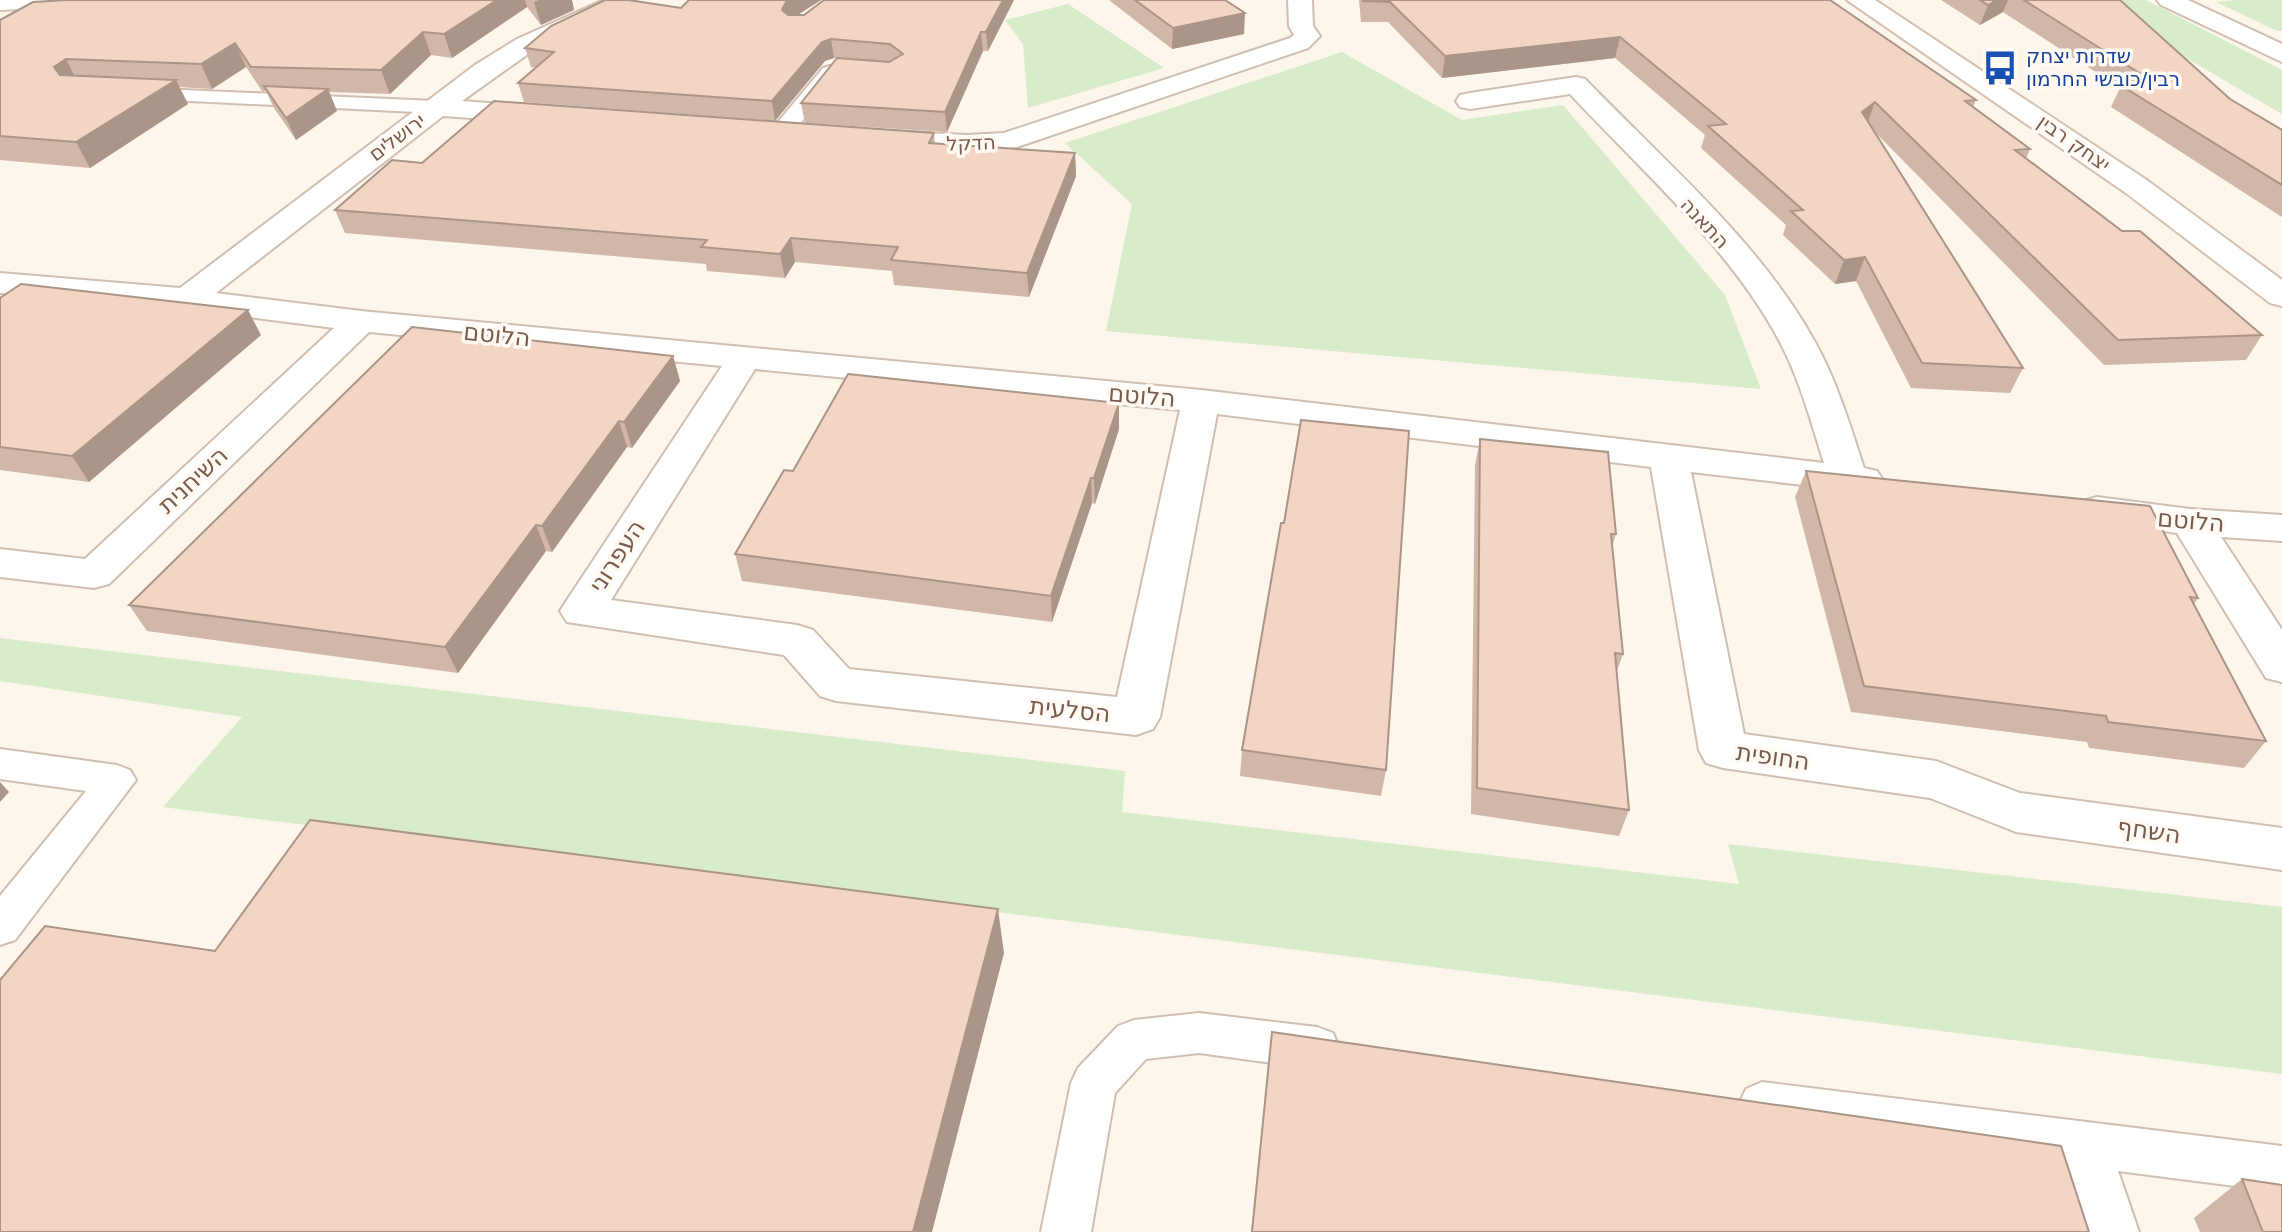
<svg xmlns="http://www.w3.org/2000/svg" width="2282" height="1232" font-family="'DejaVu Sans','Noto Sans Hebrew',sans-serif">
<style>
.green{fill:#d8ecc9}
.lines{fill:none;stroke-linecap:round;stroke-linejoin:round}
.lane-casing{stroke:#d1beb0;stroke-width:4}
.street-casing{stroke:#d1beb0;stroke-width:4}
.secondary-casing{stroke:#d6c0b0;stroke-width:4}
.lane{fill:#fff;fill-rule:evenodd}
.street{fill:#fff;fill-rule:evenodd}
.secondary{fill:#fff;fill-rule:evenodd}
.wall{fill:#d1b7a8}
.shaded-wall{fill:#aa9588}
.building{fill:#f3d5c3;stroke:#aa9588;stroke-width:2}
.labels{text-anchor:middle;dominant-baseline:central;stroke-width:7;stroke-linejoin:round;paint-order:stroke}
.far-transit-label{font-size:20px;fill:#164399;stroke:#fffaf3;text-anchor:start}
.far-street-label{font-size:20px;fill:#7a5c4d;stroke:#fffaf3}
.street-label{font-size:24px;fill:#7a5c4d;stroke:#fffaf3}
</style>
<rect width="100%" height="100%" fill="#fdf6ec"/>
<g class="green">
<polygon points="2087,0 2146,0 2282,70 2282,114"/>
<polygon points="2237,0 2282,0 2282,31 2277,31 2216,2"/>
<polygon points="1068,4 1164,68 1028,108 1023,44 1005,20"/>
<polygon points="1342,52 1462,120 1563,105 1725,295 1761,389 1106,331 1132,204 1065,143"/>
<polygon points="0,638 1125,771 1122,812 1739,884 1728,844 2282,907 2282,1074 163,807 242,717 0,681"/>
</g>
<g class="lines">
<g class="lane-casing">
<g id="lane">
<polygon points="830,66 840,72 789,138 773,138 770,133 773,128 823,68"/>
<polygon points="137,88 436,101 447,107 436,113 130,98 127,94"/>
<polygon points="0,749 117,765 130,770 136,780 15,940 0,945 0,896 86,791 0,779"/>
<polygon points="1199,1013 1317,1027 1333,1033 1339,1048 1333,1063 1317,1069 1199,1053 1146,1059 1115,1093 1091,1232 1041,1232 1071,1083 1078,1068 1118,1026 1134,1020"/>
<polygon points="1762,1082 2282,1146 2282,1192 2118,1171 2139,1232 2089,1232 2068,1165 1762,1126 1746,1119 1739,1104 1746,1089"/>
</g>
</g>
<g class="street-casing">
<g id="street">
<path d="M604,0H636L632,5L535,49L462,101L541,107L551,109L555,115L551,121L541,123L443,116L216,293L361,311L1201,390L1824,463C1811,422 1800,380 1780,342C1731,249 1641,170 1570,94L1470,109L1460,107L1456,101L1460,95L1470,93L1576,77L1585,79C1665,162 1759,241 1815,342C1837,382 1850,425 1864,468L1877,471L1883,480L1877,489L1863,492L1691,472L1744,734L1936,761L2020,793L2282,828V870L2016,832L1930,798L1723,768L1706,763L1699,750L1651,467L1217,414L1160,717L1153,729L1136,735L836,701L820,696L784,655L567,622L560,611L567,600L722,366L369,332L109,584L94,588L0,577V549L85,559L334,328L187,309L0,293V273L180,288L475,65L517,39ZM755,369L1180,410L1117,697L849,669L813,630L797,625L611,600Z"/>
<polygon points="1288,0 1312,0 1313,26 1320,36 1308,48 1017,147 967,153 885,149 875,146 871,140 875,134 885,131 967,135 1004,133 1290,38 1294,35 1289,26"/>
<polygon points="2157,0 2188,0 2282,44 2282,62 2161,5"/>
<polygon points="2097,497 2190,509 2282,515 2282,541 2221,537 2282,630 2282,682 2266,678 2177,533 2083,519 2077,510 2083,501"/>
</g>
</g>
<g class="secondary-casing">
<g id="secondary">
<polygon points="0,0 84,0 80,5 72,7 0,10"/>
<polygon points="1847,0 1875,0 2148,181 2282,280 2282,306 2270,303 2126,193"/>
</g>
</g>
<use href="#lane" class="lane"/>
<use href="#street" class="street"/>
<use href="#secondary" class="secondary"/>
</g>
<g class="wall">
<polygon points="66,0 572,0 574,10 541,25 527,7 452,58 431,55 390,94 329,92 337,111 296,140 274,108 266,91 262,91 246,67 212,89 179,87 188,104 90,168 0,160 0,20"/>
<polygon points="689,0 821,0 798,15 1014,0 988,51 983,51 947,132 805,123 801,103 837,58 834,58 825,61 775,121 524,102 518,83 536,68 531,67 525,48 681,8"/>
<polygon points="1109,0 1225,0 1244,34 1172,49"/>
<polygon points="1359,0 1830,0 1976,100 1973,107 2030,149 2026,159 2262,335 2246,360 2104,365 1873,130 2023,368 2010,393 1911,388 1856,281 1835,284 1783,235 1786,225 1701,148 1705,135 1615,58 1442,78 1388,22 1361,22"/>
<polygon points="1941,0 2120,0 2230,99 2282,130 2282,217 2111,107 2120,88 2003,12 1980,25"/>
<polygon points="934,133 935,143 1075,153 1076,176 1029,297 894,285 892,271 795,262 785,278 707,271 706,264 345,233 335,210 422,163"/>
<polygon points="0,298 261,335 89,482 0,470"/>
<polygon points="673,356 680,381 632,448 627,447 552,552 546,551 458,673 147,631 129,605"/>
<polygon points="1119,429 1095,504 1092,503 1052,622 742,581 735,554 793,471"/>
<polygon points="1480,439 1616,534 1612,547 1623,654 1617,671 1629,810 1619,836 1471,814 1475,465"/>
<polygon points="1806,471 2198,598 2194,604 2266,741 2244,768 2089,748 2087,742 1851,712 1795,497"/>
<polygon points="1242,750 1386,770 1381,796 1240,776"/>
<polygon points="1272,1032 2089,1232 1251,1232"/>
<polygon points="2242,1179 2282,1232 2200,1232 2194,1218"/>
</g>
<g class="shaded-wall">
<polygon points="497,0 525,0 527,7 452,58 444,34"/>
<polygon points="539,0 572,0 574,10 541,25 534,2"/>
<polygon points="789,0 821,0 789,20 782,10 786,2"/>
<polygon points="1003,0 1014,0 988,51 986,32"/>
<polygon points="1997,0 2008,0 2003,12 1980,25 1988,5"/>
<polygon points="1245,13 1244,34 1172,49 1173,28"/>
<polygon points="423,32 431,55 390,94 381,70"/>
<polygon points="981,32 983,51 947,132 945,112"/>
<polygon points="1620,37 1615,58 1442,78 1445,56"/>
<polygon points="831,39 834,58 825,61 775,121 772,101 822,42"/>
<polygon points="235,43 246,67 212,89 201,64"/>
<polygon points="66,59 78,83 67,91 54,67"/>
<polygon points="176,80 188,104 90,168 76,142"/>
<polygon points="328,89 337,111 296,140 286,118"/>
<polygon points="1875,102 1867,124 1862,112"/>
<polygon points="1075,153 1076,176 1029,297 1027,273"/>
<polygon points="791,238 795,262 785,278 780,254"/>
<polygon points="1865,257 1856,281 1835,284 1844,260"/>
<polygon points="248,310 261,335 89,482 72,456"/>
<polygon points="673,356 680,381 632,448 624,422"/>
<polygon points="1119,403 1119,429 1095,504 1094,478"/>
<polygon points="619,421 627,447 552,552 542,526"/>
<polygon points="1091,478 1092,503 1052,622 1051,596"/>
<polygon points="536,525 546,551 458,673 445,647"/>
<polygon points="0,782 9,792 0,802"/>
<polygon points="998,909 1004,953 932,1232 913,1232"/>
</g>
<g class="building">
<polygon points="66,0 497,0 444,34 423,32 381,70 251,67 235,43 201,64 66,59 54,67 60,75 176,80 76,142 0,136 0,20 33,2"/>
<polygon points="605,0 628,0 681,8 689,0 789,0 786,2 782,10 788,15 804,15 824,0 1003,0 986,32 981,32 945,112 801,103 837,58 889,62 903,54 890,44 831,39 822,42 772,101 518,83 554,52 525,48 551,26"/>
<polygon points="1135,0 1225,0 1245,13 1173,28"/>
<polygon points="1363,0 1830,0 1976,100 1965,101 2030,149 2015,150 2122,231 2140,231 2262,335 2118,340 1875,102 1862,112 2023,368 1922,363 1865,257 1844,260 1791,211 1803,210 1708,126 1726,124 1620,37 1445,56 1390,2 1363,1"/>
<polygon points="1980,0 1997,0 1988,5"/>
<polygon points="2024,0 2120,0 2230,99 2282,130 2282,185 2122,86 2155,83"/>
<polygon points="264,86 328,89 286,118"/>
<polygon points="494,101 934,133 929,143 1075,153 1027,273 891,260 898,247 791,238 780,254 701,247 707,240 335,210 392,160 422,163"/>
<polygon points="21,284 248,310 72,456 0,447 0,298"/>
<polygon points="412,327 673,356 624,422 619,421 542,526 536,525 445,647 129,605"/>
<polygon points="848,374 1119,403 1094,478 1091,478 1051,596 735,554 784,470 793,471"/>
<polygon points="1301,420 1409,431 1386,770 1242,750 1281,523 1284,523"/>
<polygon points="1480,439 1608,452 1616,534 1611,534 1623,654 1615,653 1629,810 1477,788"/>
<polygon points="1806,471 2150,506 2198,598 2190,597 2266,741 2108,722 2106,716 1864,686"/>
<polygon points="310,820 998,909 913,1232 0,1232 0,980 45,926 215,951"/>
<polygon points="1272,1032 2061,1146 2089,1232 1252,1232"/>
<polygon points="2242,1179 2282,1185 2282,1232 2263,1232"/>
</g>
<defs>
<g id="bus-bare" transform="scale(2.76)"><path d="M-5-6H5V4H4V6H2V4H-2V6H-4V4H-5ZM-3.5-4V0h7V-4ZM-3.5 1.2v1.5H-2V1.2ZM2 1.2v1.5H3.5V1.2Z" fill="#1a4fb4" stroke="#fffaf3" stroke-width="2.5" paint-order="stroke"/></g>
</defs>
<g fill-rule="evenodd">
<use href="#bus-bare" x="2000" y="68"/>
</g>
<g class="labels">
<g class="far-transit-label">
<text x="2026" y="56">שדרות יצחק<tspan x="2026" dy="23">רבין/כובשי החרמון</tspan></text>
</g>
<g class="far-street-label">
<text transform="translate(397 137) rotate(-37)">ירושלים</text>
<text transform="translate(971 143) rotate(-2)">הדקל</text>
<text transform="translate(2074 143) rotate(35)">יצחק רבין</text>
<text transform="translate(1705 223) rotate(47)">התאנה</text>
</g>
<g class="street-label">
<text transform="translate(497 335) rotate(6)">הלוטם</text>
<text transform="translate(1142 396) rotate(5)">הלוטם</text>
<text transform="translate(193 480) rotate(-43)">השיחנית</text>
<text transform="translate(2191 521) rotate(5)">הלוטם</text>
<text transform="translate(617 556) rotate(-57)">העפרוני</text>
<text transform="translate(1070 710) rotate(6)">הסלעית</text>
<text transform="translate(1773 757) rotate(8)">החופית</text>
<text transform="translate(2149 831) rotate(8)">השחף</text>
</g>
</g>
</svg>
